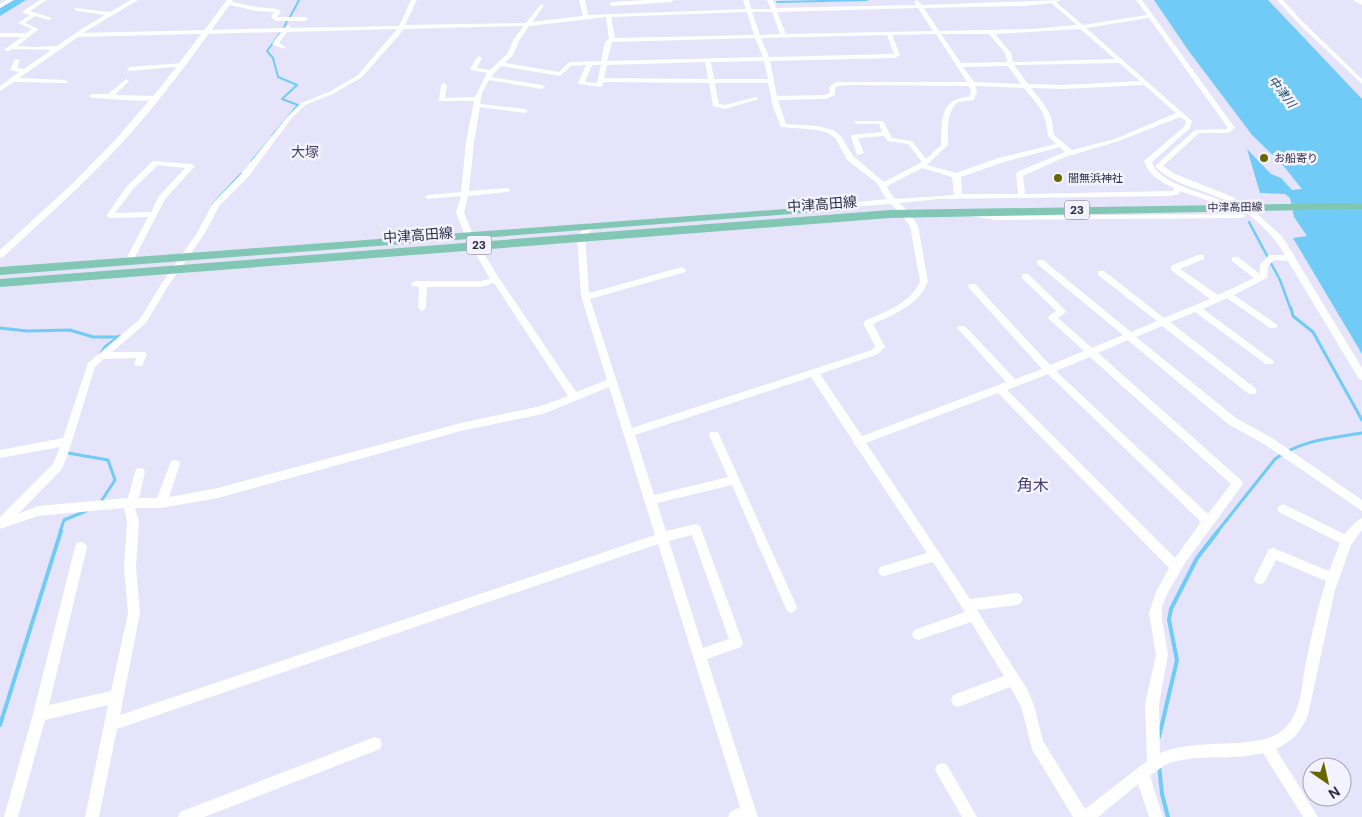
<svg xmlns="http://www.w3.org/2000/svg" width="1362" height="817" font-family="'DM Sans','Noto Sans JP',sans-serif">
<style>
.water{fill:#70ccf6}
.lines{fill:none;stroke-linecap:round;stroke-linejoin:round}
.stream-far3{stroke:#70ccf6;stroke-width:2}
.stream-far2{stroke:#70ccf6;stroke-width:2.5}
.stream-far1{stroke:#70ccf6;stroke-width:3}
.stream{stroke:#70ccf6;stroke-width:4}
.river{fill:#70ccf6;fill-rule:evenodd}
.minor{fill:#fff;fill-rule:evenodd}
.tertiary{fill:#fff;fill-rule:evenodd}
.secondary{fill:#fff;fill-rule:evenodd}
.primary{fill:#81c7b3;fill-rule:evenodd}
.poi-dot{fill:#676700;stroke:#f3f2fe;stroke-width:2}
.labels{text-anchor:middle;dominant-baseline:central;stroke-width:5;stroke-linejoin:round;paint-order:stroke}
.far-poi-label{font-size:11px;fill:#2f2d43;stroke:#f3f2fe;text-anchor:start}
.far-street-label{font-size:11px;fill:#2f2d43;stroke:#f3f2fe}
.far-water-label{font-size:12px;font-style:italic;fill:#205369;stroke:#f3f2fe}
.shield{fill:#f3f2fe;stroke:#6a687b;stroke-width:1}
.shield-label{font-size:12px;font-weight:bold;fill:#2f2d43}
.far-quarter-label{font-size:14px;fill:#433c6b;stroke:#f3f2fe}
.street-label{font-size:14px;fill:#2f2d43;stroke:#f3f2fe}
.quarter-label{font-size:16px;fill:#433c6b;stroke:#f3f2fe}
</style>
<rect width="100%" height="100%" fill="#e5e4fb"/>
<polygon class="water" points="1154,0 1268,0 1362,99 1362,354 1293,238 1307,236 1294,217 1290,198 1285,194 1260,193 1247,149 1271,174 1281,178 1292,190 1302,189 1281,163 1252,135 1188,50"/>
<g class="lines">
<g class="stream-far3">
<polyline points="777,2 867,0"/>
<polyline points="289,19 299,0"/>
<polyline points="284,28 287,21"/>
<polyline points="272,136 298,105 282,99 297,85 278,77 273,58 267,51 282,31"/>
</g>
<g class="stream-far2">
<polyline points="252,161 274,135"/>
<polyline points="213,204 241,174"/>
<polyline points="1249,222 1280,280 1291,310"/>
</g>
<g class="stream-far1">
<polyline points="1291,308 1293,316 1313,332 1362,420"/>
<polyline points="0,328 27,331 70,330 93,337 119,337"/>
<polyline points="99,356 105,347 120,336"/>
<polyline points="67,451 68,453 108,460 115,480 100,503"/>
<polyline points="60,532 64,520 86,511"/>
<path d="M1217,532L1275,459C1301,440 1331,438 1362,433"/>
</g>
<g class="stream">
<polyline points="0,725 61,531"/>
<polyline points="1159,737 1177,660 1169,620 1171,609 1197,558 1218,531"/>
<polyline points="1159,765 1162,794 1168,817"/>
</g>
<polygon class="river" points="13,0 26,0 0,16 0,8"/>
<g class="minor">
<polygon points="7,0 14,0 0,8 0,4"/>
<path d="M40,0H47L30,11L52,18L49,20L35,16L25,23L39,29L17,46L37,47L57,46L83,28L105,15L77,11L74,9L75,8L110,12L131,0H138L83,33L284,28L288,25L290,26V28L399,26L411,0H417L405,25L526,23L541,4L544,6L532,22L583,16L579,0H585L588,15L746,9L743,0H749L751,9H771L767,0H773L776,8L916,5L914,2L917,0L922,5L1062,0L1056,2L1083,25L1147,15L1136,0H1142L1235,128L1228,133H1199L1163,166L1175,174L1233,197L1256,213L1282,236L1362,368V380L1359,379L1288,261L1274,260L1268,266L1267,278L1234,295L1276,324L1278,326L1276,328H1270L1227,298L1203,309L1272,360L1274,362L1272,364H1266L1195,312L1170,322L1255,388L1257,391L1255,394H1249L1162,326L1136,337L1236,418L1272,438L1362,500V511L1264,444L1228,424L1128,340L1098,353L1242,481L1243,484L1185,563L1167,594L1162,607V619L1168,655L1159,704L1160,753C1190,741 1223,746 1255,741C1269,739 1282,734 1290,722C1301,707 1302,684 1305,667C1311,638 1317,609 1326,581L1276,560L1264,583L1260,584L1256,583L1254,579L1269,549L1273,548L1329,571L1340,543L1279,512L1277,509L1279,506L1283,504L1287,506L1344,534L1358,520L1362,518V530L1351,545L1335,590L1308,715C1301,732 1292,741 1276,749L1318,817H1303L1263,753C1234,761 1202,754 1173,762C1164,764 1157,771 1150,776L1163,817H1149L1138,784L1098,817H1073L1032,749L1021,706L1010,687L958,707L953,705L951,700L953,695L1004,676L971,622L918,640L914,638L912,634L914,630L965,612L933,562L884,576L880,575L878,571L880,567L927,553L856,446L854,445L853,441L811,377L635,435L654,495L728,477L709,435L710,432H718L797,607L795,611L791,613L787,611L732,485L657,503L666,531L696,524L700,526L743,643L741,647L707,659L758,817H728L730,812L740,807L658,544L117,729L99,817H85L108,705L45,720L18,817H4L33,714L75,547L77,543L81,542L85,543L87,547L49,705L111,691L128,613L124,567L127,522L124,508L38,516L0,529V517L53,464L60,447L0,458V450L63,438L88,363L140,319L162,283L197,233L213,203L242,173L287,117L301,103L329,92L358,75L397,29L287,32L279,43L286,47L283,49L272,44L281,32L78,37L19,78L65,80L68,82L67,83L14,82L0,91V86L19,72L10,70L15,59L20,60L17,68L24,69L51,50L12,49L9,51H5V49L22,37H0V33H26L32,29L18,23L30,15L23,13V11ZM1051,3L1077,25L1031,29L939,31L924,8L1024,6ZM918,8L933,31L786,34L777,12ZM747,12L754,35L615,38L611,17ZM752,12H772L780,34L760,35ZM606,17L609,39L605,42L601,61L569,62L559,72L505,63L513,55L520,39L529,26ZM1149,18L1228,128L1226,129L1195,130L1155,166C1173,185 1202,189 1225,200C1248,210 1273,234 1285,255H1269L1260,265V274L1238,257H1232V261L1254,278L1218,295L1180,269L1204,259V255H1198L1171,266V270L1210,299L1164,318L1104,271H1098V275L1157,321L1131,332L1043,260H1037V264L1123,335L1092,348L1058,318L1066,312L1065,310L1028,274H1022V278L1056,311L1048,317L1049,319L1084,351L1050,365L975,284H969L968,286L969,288L1042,369L1015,379L965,326H959L957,328L959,330L1006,382L862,436L820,374L878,354L885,347L873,324C894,314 920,305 928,281L918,226L908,211L899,203L938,199L1170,196L1179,194L1180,191L1212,202L1233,213H1236L1240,211C1220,193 1160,189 1152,162L1190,128L1192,121L1086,28ZM524,26L514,39L507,54L490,70L477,68L482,58L479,56L477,57L470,69L471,70L487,73L475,97L445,98L447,85L444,83L441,85L439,101H474L466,142L461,192L428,195L424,197L428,199L461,196L456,213L465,235L490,279L481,281H415L411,284L412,286L419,287L418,308L422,311L426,308L427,287H481L494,283L568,396L541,406L461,423L218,488L169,497L180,464L179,461L175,460L171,461L170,464L157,498H139L145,472L144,469L140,468L136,469L135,472L128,498L38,506L18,514L61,470L67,457L95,367L104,359L136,358L134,364L136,366H142L147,354L145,352H112L146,323L168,286L205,233L219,206L248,177L291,119L305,105L333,94L362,77L400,34L403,29ZM1080,29L1115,59L1013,62L1011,53L995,34ZM936,34L967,82H836L829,87L830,93L824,95L777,96L770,61L895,58L900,55L892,35ZM941,34H989L1005,53L1007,62L961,63ZM887,35L894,54L769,57L761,38ZM755,38L763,57L607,61L612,42ZM764,61L768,79H714L711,62ZM705,62L708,79L604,78L607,65ZM1119,63L1140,81L1064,85L1028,84L1014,65ZM586,65L578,83L579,84L600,87L602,86L604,82L709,83L713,106L725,109L759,99L756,97L725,105L719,104L715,83H768L773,107L781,127L818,130L828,133L836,139L847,160L877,183C881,188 882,194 887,199L839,204L835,206L836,208L891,204L902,215L910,226L920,281C912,303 884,312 865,321L863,323L875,346L872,350L632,428L590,299L685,272L686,270L682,267L589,293L585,237L596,225L592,223H589L577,237L581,296L607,380L576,392L495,272L473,235L464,213L468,196L507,192L511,190L507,188L469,191L474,142L480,107L525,113L528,111L525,109L480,104L482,93L489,80L542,89L545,87L542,85L491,77L501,66L560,76L571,66ZM592,65H601L597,83L585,82ZM1008,66L1021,84L974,82L963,67ZM853,85L969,86L971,91L969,97C939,99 942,120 941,145L926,159L912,141L892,138L883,121H855L854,122L857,124H879L882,132L852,135L851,136L857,155L864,153L858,138L884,136L887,141L908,144L922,162L884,182L853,156L841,136L833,130L818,126L786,124L778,100L825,99L835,95V88L838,86ZM1144,85L1176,113L1115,139L1072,150L1054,135C1052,111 1046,107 1031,88L1064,89ZM975,86L1024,88C1040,108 1045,110 1048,136L1056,144L998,158L956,173L927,165L948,145C948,131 946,112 958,102L974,100L977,91ZM1180,117L1186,121L1185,126L1144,161C1148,175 1161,182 1174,188L1173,191L1025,194L1023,176L1025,175L1065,157L1119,141ZM1060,147L1065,152L1019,171L1016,174L1018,194H962L961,177L1004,162ZM922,168L952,177L954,195L895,199L890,193L887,186ZM1090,357L1231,484L1208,514L1056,371ZM1048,374L1201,522L1175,558L1007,390ZM609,387L655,535L120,715L140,613L136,567L139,522L135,508H161L218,498L461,431L543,414ZM998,393L1169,568L1156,592L1149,613L1156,655L1145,704L1147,761L1085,809L1043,741L1034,705L1027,689L977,610L1017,605L1021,603L1023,599L1021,595L1017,593L970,599L866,443ZM692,535L729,639L703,648L669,541Z"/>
<polygon points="647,0 674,0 671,2 612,6 609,4 612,2"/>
<polygon points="1277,0 1283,0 1303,22 1362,79 1362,84 1299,24"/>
<polygon points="228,1 256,7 278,9 281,12 277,17 305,17 308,19 305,21 276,21 271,17 274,12 256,11 226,4 225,3"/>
<polygon points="182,63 185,65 184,66 130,71 127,69 130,67"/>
<path d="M126,79L129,81L115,95L156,96L159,98C150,104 106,98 92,98L89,96L92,94H108Z"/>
<path d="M153,161L191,164L195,166L165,199L133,261L129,264L125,261L148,217L110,218L106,216L127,186ZM158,165L185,168L159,196L151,212L115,213L133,189Z"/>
<polygon points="962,211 997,216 1242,214 1246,216 1242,218 997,220 962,215"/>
<polygon points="375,737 380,739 382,744 380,749 375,751 204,817 178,817 180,812 185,810"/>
<polygon points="942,763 947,765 977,817 962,817 935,770 937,765"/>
</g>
<path class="tertiary" d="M227,0H233C198,49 162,99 121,144C84,184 43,220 3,257L0,258V250L72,184L116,139L160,88Z"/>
<polygon class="secondary" points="1353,0 1362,0 1362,5"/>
<g class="primary">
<polygon points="1362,203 1362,209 890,218 0,287 0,279 890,210"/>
<polygon points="852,204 856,205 858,207 856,209 0,275 0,267"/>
</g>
</g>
<g class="poi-dot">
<circle cx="1264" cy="158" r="5"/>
<circle cx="1058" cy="178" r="5"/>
</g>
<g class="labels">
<g class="far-poi-label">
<text x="1274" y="158">お船寄り</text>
<text x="1068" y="178">闇無浜神社</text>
</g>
<g class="far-street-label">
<text transform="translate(1235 207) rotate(-1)">中津高田線</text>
</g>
<g class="far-water-label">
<text transform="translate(1282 92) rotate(52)">中津川</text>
</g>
<g class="shield">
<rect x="1064.5" y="200.5" width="25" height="19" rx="4"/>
<rect x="466.5" y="235.5" width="25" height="19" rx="4"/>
</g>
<g class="shield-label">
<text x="1077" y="210">23</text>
<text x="479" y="245">23</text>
</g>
<g class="far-quarter-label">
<text x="305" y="152">大塚</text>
</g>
<g class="street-label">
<text transform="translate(822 204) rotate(-4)">中津高田線</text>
<text transform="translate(418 235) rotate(-4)">中津高田線</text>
</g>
<g class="quarter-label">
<text x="1033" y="485">角木</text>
</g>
</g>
<g transform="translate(1327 782) rotate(146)"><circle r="24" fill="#f3f2fe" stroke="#a5a3b3"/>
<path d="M0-4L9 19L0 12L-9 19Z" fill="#676700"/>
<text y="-8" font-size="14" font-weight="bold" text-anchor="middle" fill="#2f2d43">N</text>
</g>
</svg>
